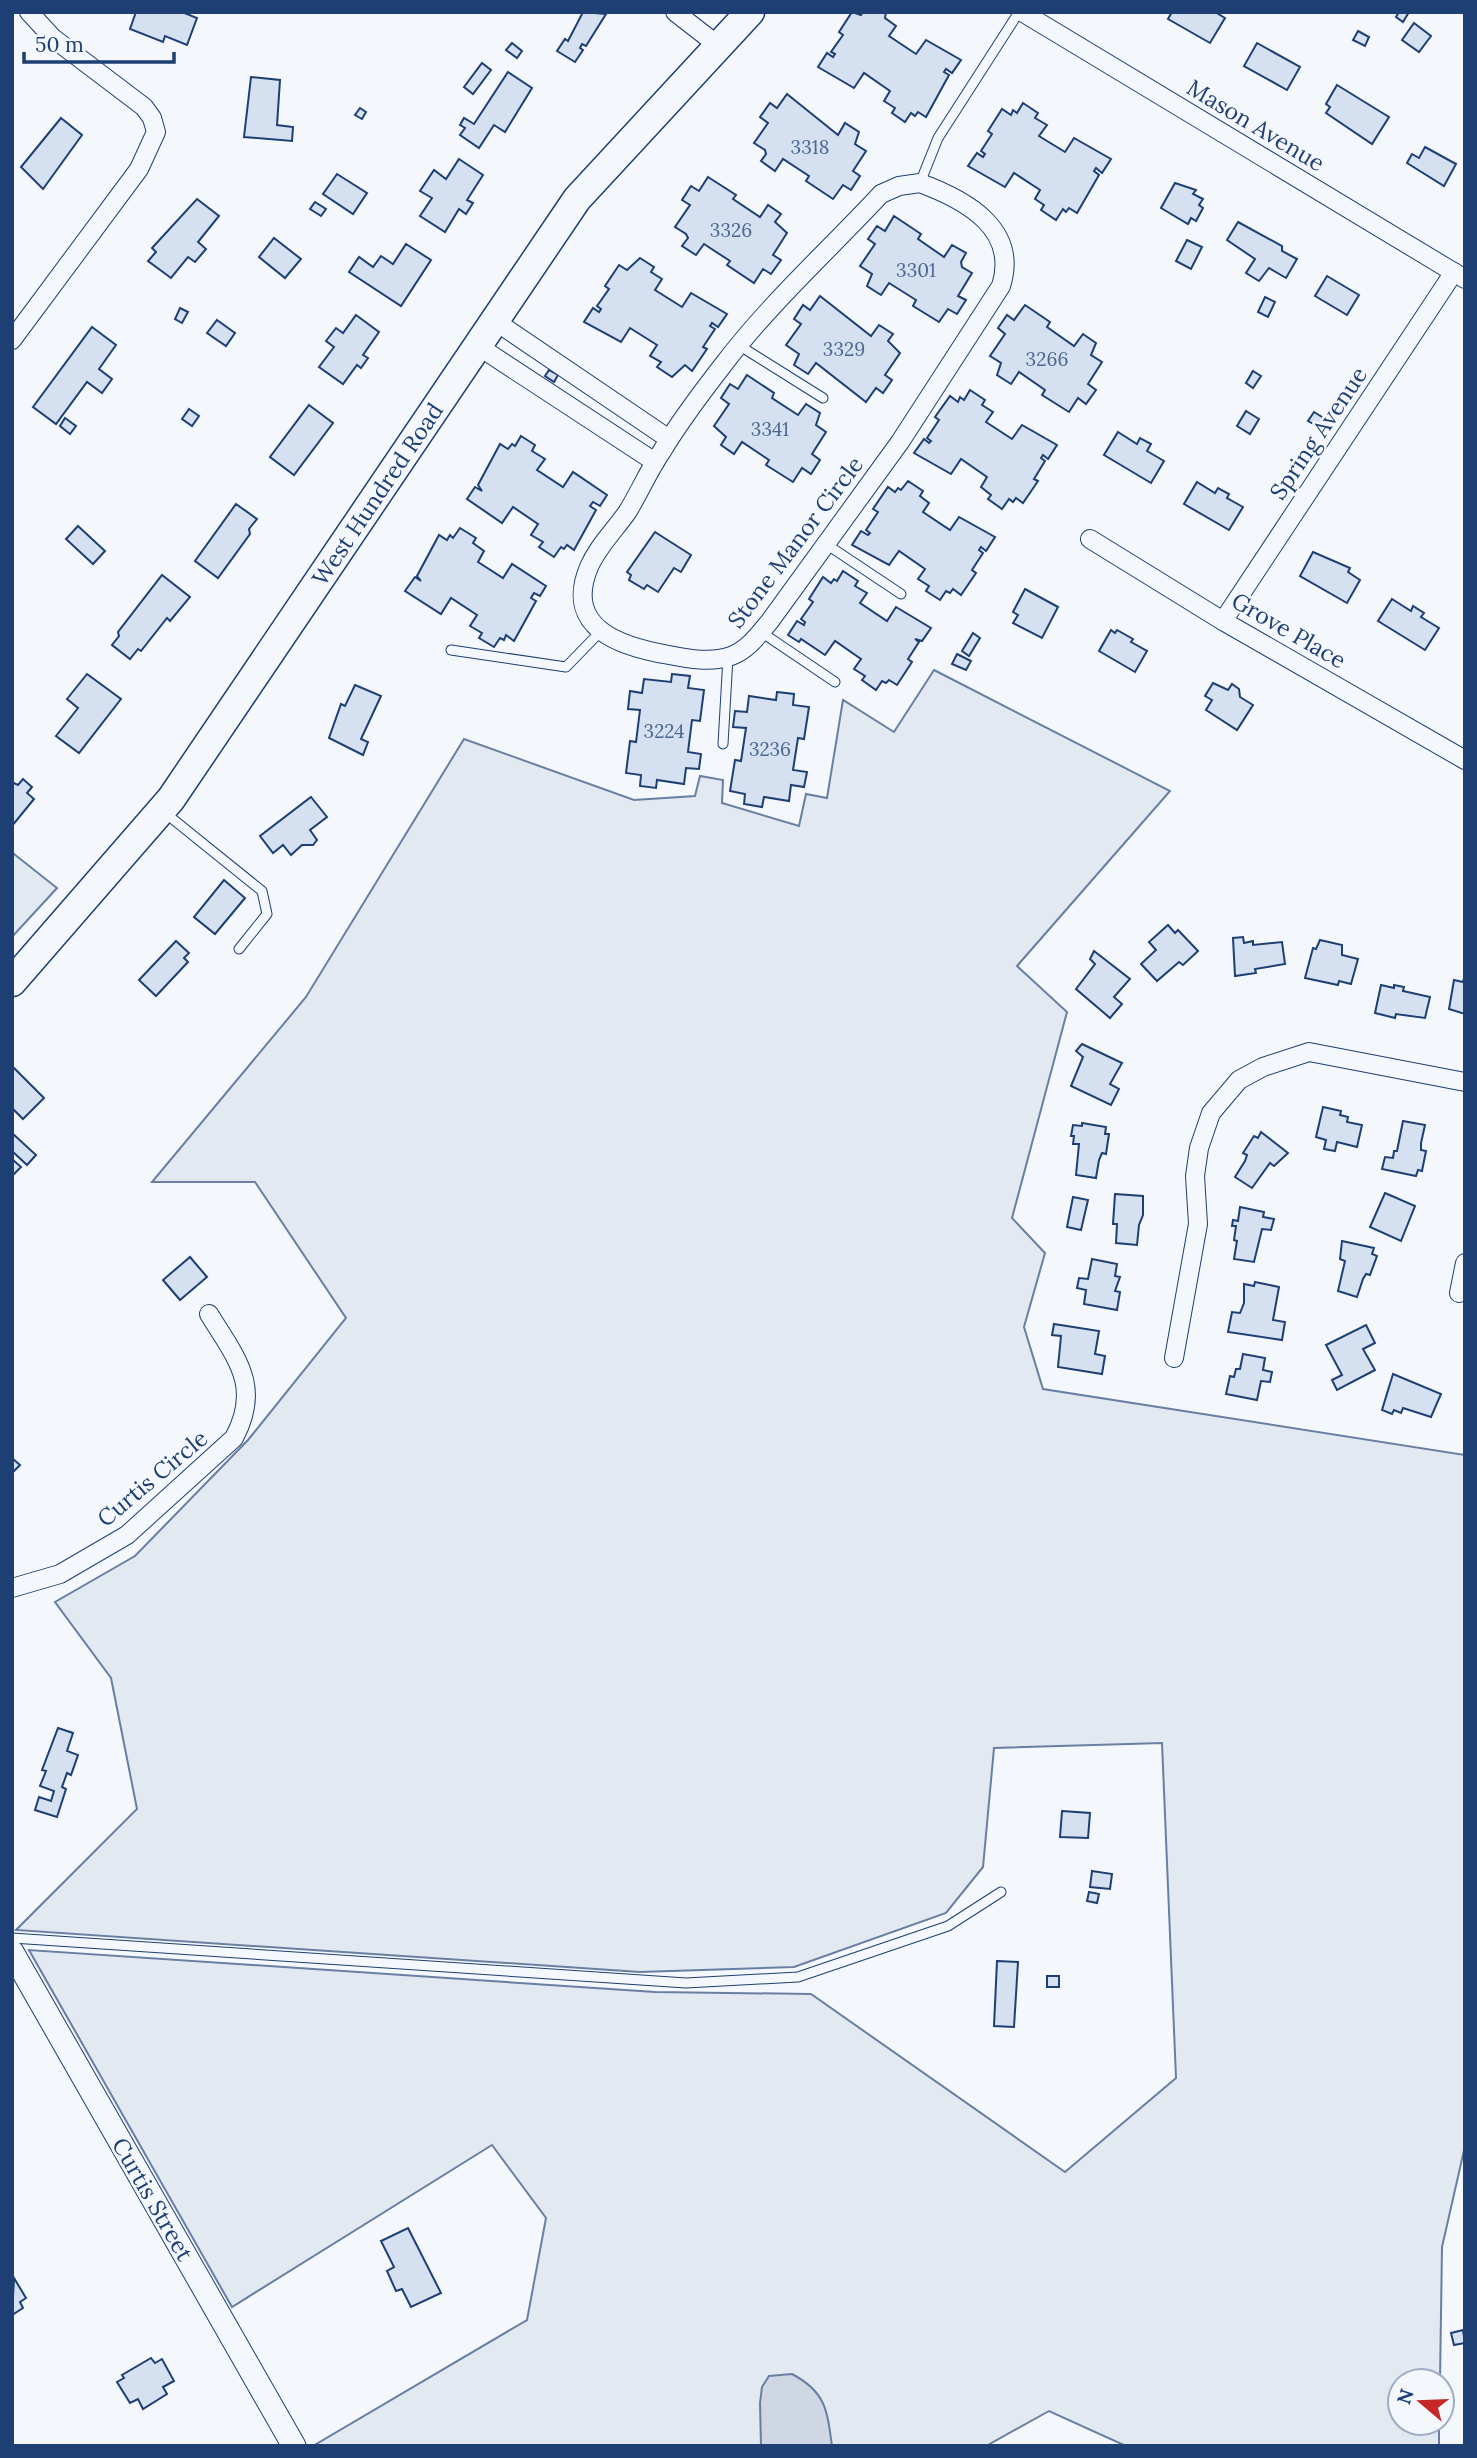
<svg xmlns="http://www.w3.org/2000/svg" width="1477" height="2458" font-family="Lora,serif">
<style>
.green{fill:#e3e9f0;stroke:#687fa3;stroke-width:2}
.water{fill:#cfd7e4;stroke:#687fa3;stroke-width:2}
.building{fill:#d5e0f0;stroke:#1d3f73;stroke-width:2}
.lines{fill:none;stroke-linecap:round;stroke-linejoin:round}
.service-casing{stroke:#1d3f73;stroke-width:11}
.minor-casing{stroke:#1d3f73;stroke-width:20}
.tertiary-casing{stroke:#1d3f73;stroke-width:25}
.primary-casing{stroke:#1d3f73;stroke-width:31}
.service{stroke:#f4f7fb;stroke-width:9}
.minor{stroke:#f4f7fb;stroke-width:18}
.tertiary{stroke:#f4f7fb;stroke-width:23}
.primary{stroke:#f4f7fb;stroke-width:28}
.fence{stroke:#1d3f73;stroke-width:2;stroke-dasharray:9 3.5;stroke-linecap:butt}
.labels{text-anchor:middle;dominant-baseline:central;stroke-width:5;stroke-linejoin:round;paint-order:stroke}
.number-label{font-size:19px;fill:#4b6792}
.street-label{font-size:23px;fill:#1d3f73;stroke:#f4f7fb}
</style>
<rect width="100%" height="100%" fill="#f4f7fb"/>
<g class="green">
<polygon points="934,670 1170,791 1017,966 1067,1012 1012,1218 1045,1253 1024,1327 1043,1389 1465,1455 1465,2146 1442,2247 1440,2381 1400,2381 1400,2423 1439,2423 1439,2446 1126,2446 1049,2411 986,2446 313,2446 527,2320 546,2218 492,2145 232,2307 29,1950 655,1992 811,1994 1065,2172 1176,2078 1162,1743 994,1748 983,1867 946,1913 794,1967 640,1972 16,1930 137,1809 111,1678 55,1602 135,1556 248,1440 346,1318 255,1182 152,1182 306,997 464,739 634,800 695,796 700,776 723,780 722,803 799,826 806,794 827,798 843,700 894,732"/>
<polygon points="14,854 57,888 12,937 12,856"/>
</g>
<path class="water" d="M792,2374C826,2392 827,2410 832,2446H761L760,2403L762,2387L769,2376Z"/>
<g class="building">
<polygon points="136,12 182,12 197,18 187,45 165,36 163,42 130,29"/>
<polygon points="583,12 606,14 586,46 582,44 580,48 583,50 575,62 557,51 565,39 568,41"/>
<polygon points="852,12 861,15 863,12 886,12 885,18 896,26 889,36 916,54 926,40 961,60 952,73 946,69 944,72 949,75 926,117 918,112 915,116 911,113 905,122 892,113 895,108 884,101 890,91 864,73 854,88 818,67 827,53 833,57 835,54 831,52 843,35 839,32"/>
<polygon points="1172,12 1215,12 1225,18 1210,43 1168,19"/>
<polygon points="1399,12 1409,12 1403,22 1396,17"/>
<polygon points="1414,23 1431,36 1419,52 1402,40"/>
<polygon points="1358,31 1369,37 1365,46 1353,40"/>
<polygon points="512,43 522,51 517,58 506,50"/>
<polygon points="1257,43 1300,67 1287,90 1244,66"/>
<polygon points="482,63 491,70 473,94 464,87"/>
<polygon points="508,72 532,88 505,132 494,125 479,148 460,135 465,128 460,125 464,118 474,124"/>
<polygon points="251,77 280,80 277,125 293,127 292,141 244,137"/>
<polygon points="1337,85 1389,117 1372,144 1326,113 1330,107 1326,104"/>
<polygon points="787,94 838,135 845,123 859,132 855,144 866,151 853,171 860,176 851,190 843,185 833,199 806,181 809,176 783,159 775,171 761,161 766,154 765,150 754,143 768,123 760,117 770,103 777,108"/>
<polygon points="1023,103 1038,113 1035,118 1047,125 1039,136 1065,152 1074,138 1111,159 1102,173 1096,168 1094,171 1099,175 1077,213 1069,208 1066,212 1063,209 1056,220 1041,210 1044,205 1035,199 1040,190 1014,173 1005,187 968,166 977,153 983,157 985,154 981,151 992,134 988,131 1002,109 1011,115 1013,110 1017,113"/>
<polygon points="360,108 366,112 362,119 355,115"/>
<polygon points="61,118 82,135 43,189 21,167"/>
<polygon points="1425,147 1456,164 1444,186 1407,163 1412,154 1419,158"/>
<polygon points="459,159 483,175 467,200 473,203 466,214 459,209 445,232 420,216 432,198 420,191 434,170 446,179"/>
<polygon points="337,174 367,193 353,214 323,194"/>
<polygon points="708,177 736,195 733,199 760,217 768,205 781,214 775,222 787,233 773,255 781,260 771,274 763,269 754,283 727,265 730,261 704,244 696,255 682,246 688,238 686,234 675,227 690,205 682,200 691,186 699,191"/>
<polygon points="1175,183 1196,190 1193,194 1203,199 1199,205 1203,208 1196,221 1191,218 1188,224 1161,208"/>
<polygon points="197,199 219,216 198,242 206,249 195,262 188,257 171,278 148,261 156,252 152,248"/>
<polygon points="315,202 326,209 321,216 310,209"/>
<polygon points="894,216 921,234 918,239 944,257 952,245 966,253 961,262 962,267 972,273 958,296 966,300 957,314 948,309 939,322 913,306 916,300 889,283 881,295 867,286 872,274 860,266 875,244 868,239 877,226 885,231"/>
<polygon points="1238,222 1282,246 1282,251 1297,259 1286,278 1269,268 1259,281 1246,273 1255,259 1227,240"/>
<polygon points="274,238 301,259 285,278 259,257"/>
<polygon points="1187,240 1202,247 1191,269 1176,261"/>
<polygon points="406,244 431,260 401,306 349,272 359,257 373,267 381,256 393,264"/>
<polygon points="640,258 654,267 651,272 662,279 655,290 682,307 691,293 727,314 718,327 712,323 710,326 715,329 703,347 707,349 692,371 685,365 672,377 657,367 661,362 650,356 657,345 630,328 621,342 584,322 593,308 599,312 601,309 597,306 609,289 605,286 619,265 627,270"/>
<polygon points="1327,276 1359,295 1347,315 1315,296"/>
<polygon points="820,296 871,336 879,325 893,334 888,341 900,353 885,375 892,380 883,393 876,388 866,402 816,363 808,374 794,365 799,354 786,345 801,324 794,319 803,305 810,310"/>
<polygon points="1265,297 1275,302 1268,317 1258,312"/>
<polygon points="1025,305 1050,322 1047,327 1074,346 1083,334 1096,343 1091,355 1102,362 1088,384 1096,390 1086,404 1078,398 1069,412 1042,395 1045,390 1019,372 1011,384 997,375 1001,363 990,356 1005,334 998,328 1007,315 1014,320"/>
<polygon points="180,308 188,312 182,323 175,319"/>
<polygon points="356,315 379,332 363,355 368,358 361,368 357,365 343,384 319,367 334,347 326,341 336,328 343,333"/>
<polygon points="217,320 235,333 226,346 207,333"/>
<polygon points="92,327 116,345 99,369 112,379 102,393 87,382 56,424 33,407"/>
<polygon points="549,370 558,375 554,382 545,376"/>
<polygon points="1253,371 1261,376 1253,388 1246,383"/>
<polygon points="747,375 774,393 772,398 798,415 806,404 820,413 816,425 826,432 812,454 820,460 811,474 802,468 793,482 766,465 769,460 742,442 734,454 721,445 726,437 714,426 729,404 721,398 730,384 738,389"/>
<polygon points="970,390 985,400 982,405 993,412 986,422 1012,439 1022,425 1057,445 1048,459 1043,455 1041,458 1045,461 1034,479 1038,481 1023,503 1016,498 1013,502 1009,499 1002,509 988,499 991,495 981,487 987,477 961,459 951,474 914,453 924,439 929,443 931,441 927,438 939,420 935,417 950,396 958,402 960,397 964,400"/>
<polygon points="309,405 333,423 294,475 270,457"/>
<polygon points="189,409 199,416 192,426 182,419"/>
<polygon points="1246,411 1259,419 1250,434 1237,426"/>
<polygon points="1314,412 1327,420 1322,429 1308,421"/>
<polygon points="65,418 76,426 70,434 60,426"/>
<polygon points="1118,432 1137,444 1140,438 1151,444 1147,451 1164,461 1151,483 1104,455"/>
<polygon points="521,436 535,445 532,451 545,459 537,470 563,487 573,472 607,495 600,506 593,502 590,506 596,510 574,550 567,545 564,549 561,547 554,557 539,547 543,542 531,535 538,524 513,507 502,523 467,499 475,487 482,491 478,485 500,444 508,449 512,444 515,446"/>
<polygon points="908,481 923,491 920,496 929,503 923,512 950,530 959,517 995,537 986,551 981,547 979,550 983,553 972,570 976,573 961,595 953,589 950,593 946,591 940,600 926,591 929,586 918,579 925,569 899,551 889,565 852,545 861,531 868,535 870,533 866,530 878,512 873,509 888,487 895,492 898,488 901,490"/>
<polygon points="1197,482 1215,493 1218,488 1229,494 1227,498 1243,507 1229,530 1184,504"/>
<polygon points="236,504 257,519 249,529 250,534 218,578 195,561"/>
<polygon points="78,526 105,551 93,564 66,539"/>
<polygon points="460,528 476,538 473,543 484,551 478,562 503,578 512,564 546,586 540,596 534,593 531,598 536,601 514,641 506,635 504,640 500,638 494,647 479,638 482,633 470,626 477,615 451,598 441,614 405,591 415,577 421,581 417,576 439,535 447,540 450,535 453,538"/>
<polygon points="655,532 691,555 681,572 674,568 658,592 647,585 644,589 629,580 631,575 627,572"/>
<polygon points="1313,552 1350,568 1348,572 1360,580 1347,603 1300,576"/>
<polygon points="843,571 858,581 855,586 867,593 860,603 887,621 896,607 931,628 922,641 915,639 919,642 908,659 912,662 897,685 889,680 886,683 882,681 876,690 862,680 865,676 854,669 861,659 835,641 825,655 801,639 799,642 788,635 797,621 804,625 805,622 801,619 813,602 809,599 823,577 831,583 834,579 837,581"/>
<polygon points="162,575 190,597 170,621 167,618 141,651 138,649 130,659 112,645 119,636 118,632"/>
<polygon points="1025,589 1058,607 1042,638 1013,623 1018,615 1013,612"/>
<polygon points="1392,599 1411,611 1413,606 1424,613 1421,617 1439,628 1425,650 1378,621"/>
<polygon points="1111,630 1115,633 1117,630 1133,639 1131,642 1147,651 1135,672 1099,651"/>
<polygon points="973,633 980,638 969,656 962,651"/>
<polygon points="957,654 971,661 966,670 952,664"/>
<polygon points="87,674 121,699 79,753 56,736 78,708 67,699"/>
<polygon points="672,674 690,676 688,688 704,690 700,721 692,720 688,752 701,754 699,769 686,768 684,784 657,780 656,788 640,786 641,775 626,773 630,741 636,742 640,710 628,709 630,691 642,693 644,679 671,682"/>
<polygon points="1213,683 1228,690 1232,684 1239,689 1240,697 1253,705 1237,730 1206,710 1212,700 1205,696"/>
<polygon points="355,685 381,696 361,739 368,742 363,755 329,738 341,704 345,706"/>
<polygon points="777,692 794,694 793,705 809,707 804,739 798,738 793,770 807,772 804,787 791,785 789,801 764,797 762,807 744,804 745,794 730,791 735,760 741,761 746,728 733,727 735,711 747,712 749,696 776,700"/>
<polygon points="23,779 32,787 27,793 34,799 12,826 12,782 18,785"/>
<polygon points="311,797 327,817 310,830 317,840 313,845 302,845 291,855 283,845 273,853 260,836"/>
<polygon points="224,880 245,898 215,934 194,917"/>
<polygon points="1168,925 1175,933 1178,930 1198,951 1183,965 1179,962 1157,981 1141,964 1156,950 1149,942"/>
<polygon points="1243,937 1244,943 1253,941 1253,945 1282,942 1285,964 1255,969 1256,973 1235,976 1233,938"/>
<polygon points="1320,940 1342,945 1342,955 1358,959 1351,984 1339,981 1338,985 1305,978 1313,948 1316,949"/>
<polygon points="176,941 189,953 184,958 188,962 156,996 139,980"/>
<polygon points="1094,951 1130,979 1114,997 1122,1004 1110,1018 1076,989 1095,964 1090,959"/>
<polygon points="1465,975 1465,1014 1449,1009 1454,980 1463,982"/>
<polygon points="1381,985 1394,988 1394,985 1404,987 1403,991 1430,997 1425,1018 1396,1014 1395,1018 1375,1013"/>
<polygon points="1082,1044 1122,1063 1110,1084 1119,1089 1111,1105 1071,1086 1083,1057 1076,1051"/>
<polygon points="13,1067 44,1098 23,1119 12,1108"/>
<polygon points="1323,1107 1341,1111 1340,1115 1348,1117 1347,1122 1362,1125 1357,1147 1337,1142 1335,1151 1324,1149 1326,1140 1316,1137"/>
<polygon points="1403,1121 1425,1125 1421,1143 1421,1150 1426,1151 1422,1171 1418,1170 1416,1176 1382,1169 1385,1157 1393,1158 1394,1151 1397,1151"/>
<polygon points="1082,1123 1106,1127 1105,1134 1109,1134 1106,1154 1102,1153 1099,1160 1096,1178 1076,1175 1079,1144 1073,1144 1074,1136 1071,1136 1073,1125 1082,1126"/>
<polygon points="1261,1132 1288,1153 1274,1166 1270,1163 1252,1188 1235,1177 1245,1161 1247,1155 1243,1153 1254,1136 1258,1138"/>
<polygon points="12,1133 36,1155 27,1165 12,1151"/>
<polygon points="12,1159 21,1167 12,1176"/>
<polygon points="1385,1193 1415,1206 1401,1241 1370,1227"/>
<polygon points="1115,1194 1143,1196 1143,1215 1139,1225 1137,1245 1116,1243 1117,1224 1113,1224"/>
<polygon points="1073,1197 1088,1200 1081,1230 1067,1227"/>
<polygon points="1240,1207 1264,1212 1263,1217 1274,1219 1271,1230 1262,1229 1254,1262 1234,1259 1237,1241 1234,1240 1236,1226 1232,1226 1233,1220 1238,1221"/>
<polygon points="1342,1241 1374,1248 1372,1254 1377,1256 1370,1275 1366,1274 1363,1279 1357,1297 1338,1291 1345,1261 1340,1259"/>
<polygon points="190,1257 207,1277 180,1300 163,1280"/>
<polygon points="1092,1259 1117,1264 1115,1276 1120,1277 1115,1291 1120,1292 1117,1310 1084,1304 1086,1290 1077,1288 1079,1278 1088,1279"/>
<polygon points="1255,1282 1279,1287 1273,1320 1285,1322 1282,1340 1228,1332 1232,1312 1240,1313 1244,1303 1244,1284 1254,1286"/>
<polygon points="1054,1324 1099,1331 1095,1354 1105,1356 1102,1374 1058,1367 1061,1336 1052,1335"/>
<polygon points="1366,1325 1375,1343 1363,1349 1375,1370 1337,1390 1332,1380 1342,1375 1326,1345"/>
<polygon points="1243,1354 1265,1358 1263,1370 1272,1372 1270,1382 1261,1381 1257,1400 1226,1394 1230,1376 1234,1377 1236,1369 1240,1369"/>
<polygon points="1393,1374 1441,1394 1431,1417 1403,1408 1401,1413 1394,1410 1392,1414 1382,1410"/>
<polygon points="12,1458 20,1465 12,1473"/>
<polygon points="58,1728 73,1733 67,1751 78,1755 71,1775 67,1773 62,1787 66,1789 57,1817 35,1810 39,1797 51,1801 54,1791 40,1786 46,1771 42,1770"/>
<polygon points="1062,1811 1090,1813 1088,1838 1060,1837"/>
<polygon points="1092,1871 1112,1874 1110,1889 1090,1887"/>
<polygon points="1089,1892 1099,1894 1097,1903 1087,1901"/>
<polygon points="997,1961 1018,1962 1014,2027 994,2026"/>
<rect x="1047" y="1976" width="12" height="11"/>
<polygon points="408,2228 441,2293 411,2307 402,2289 396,2291 387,2271 394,2267 381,2241"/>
<polygon points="14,2278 26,2298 20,2302 23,2308 12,2315"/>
<polygon points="1463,2330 1465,2343 1454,2345 1451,2333"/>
<polygon points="151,2358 155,2363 162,2359 174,2381 163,2387 167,2394 143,2409 138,2399 130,2403 117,2382 124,2378 122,2375"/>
</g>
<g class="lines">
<g class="service-casing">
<g id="service">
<polyline points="920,183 938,138 1019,12"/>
<polyline points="740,346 823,398"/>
<polyline points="826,544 901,594"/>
<polyline points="761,632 835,682"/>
<polyline points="451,650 566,667 601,631"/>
<polyline points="723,744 728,657"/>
<polyline points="164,812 262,891 267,914 239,949"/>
<polyline points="12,1938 686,1983 798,1977 948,1926 1001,1892"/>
</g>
</g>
<g class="minor-casing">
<g id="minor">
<polyline points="675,12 720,47"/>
<polyline points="1022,12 1465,279"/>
<path d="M920,183C966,200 1019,229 1001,286L900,442L770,621C759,634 748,650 731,656C711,663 689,659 669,655C622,647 563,629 589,567C598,546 615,530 628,511C640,491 649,470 662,451C680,421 702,392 723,365C770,303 829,250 881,194L899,186Z"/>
<polyline points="495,321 669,439"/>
<polyline points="12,340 139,169 156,132 152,118 144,107 53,38 29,12"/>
<polyline points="478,346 655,462"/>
<polyline points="1090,539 1223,621 1465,760"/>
<polyline points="1223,621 1454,272"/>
<polyline points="1459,1293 1465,1263"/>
<polyline points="1174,1358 1198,1224 1195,1176 1199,1148 1211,1113 1239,1080 1263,1067 1309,1052 1465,1082"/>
<path d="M12,1588L60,1574L127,1535L234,1438C262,1386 236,1358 209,1314"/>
</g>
</g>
<g class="tertiary-casing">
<polyline id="tertiary" points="12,1952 294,2446"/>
</g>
<g class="primary-casing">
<polyline id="primary" points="12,982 171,799 577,199 750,12"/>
</g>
<use href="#service" class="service"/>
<use href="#minor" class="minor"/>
<use href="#tertiary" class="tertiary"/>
<use href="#primary" class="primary"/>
<polyline class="fence" points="12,853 14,854"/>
</g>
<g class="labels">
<g class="number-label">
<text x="810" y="147">3318</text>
<text x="731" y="230">3326</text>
<text x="916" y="270">3301</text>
<text x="844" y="349">3329</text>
<text x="1047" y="359">3266</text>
<text x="770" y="429">3341</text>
<text x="664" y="731">3224</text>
<text x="770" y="749">3236</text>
</g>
<g class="street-label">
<text transform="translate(1256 125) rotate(31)">Mason Avenue</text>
<text transform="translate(1318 433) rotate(-56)">Spring Avenue</text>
<text transform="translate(377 494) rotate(-56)">West Hundred Road</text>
<text transform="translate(795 542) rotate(-53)">Stone Manor Circle</text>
<text transform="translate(1289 630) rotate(30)">Grove Place</text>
<text transform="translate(152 1478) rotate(-40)">Curtis Circle</text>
<text transform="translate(153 2199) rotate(60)">Curtis Street</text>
</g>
</g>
<rect width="1477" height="2458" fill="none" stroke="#1d3f73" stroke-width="28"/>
<g transform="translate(1421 2402) rotate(289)"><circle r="33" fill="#f4f7fb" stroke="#9eadc5" stroke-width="2"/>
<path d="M0-5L12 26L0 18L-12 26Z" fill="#c62828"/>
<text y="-10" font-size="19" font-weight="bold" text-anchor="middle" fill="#1d3f73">N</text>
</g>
<path d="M24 52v10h150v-10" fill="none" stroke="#1d3f73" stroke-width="3.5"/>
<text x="35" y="52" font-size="21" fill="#1d3f73" stroke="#f4f7fb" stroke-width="5" paint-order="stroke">50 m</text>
</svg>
